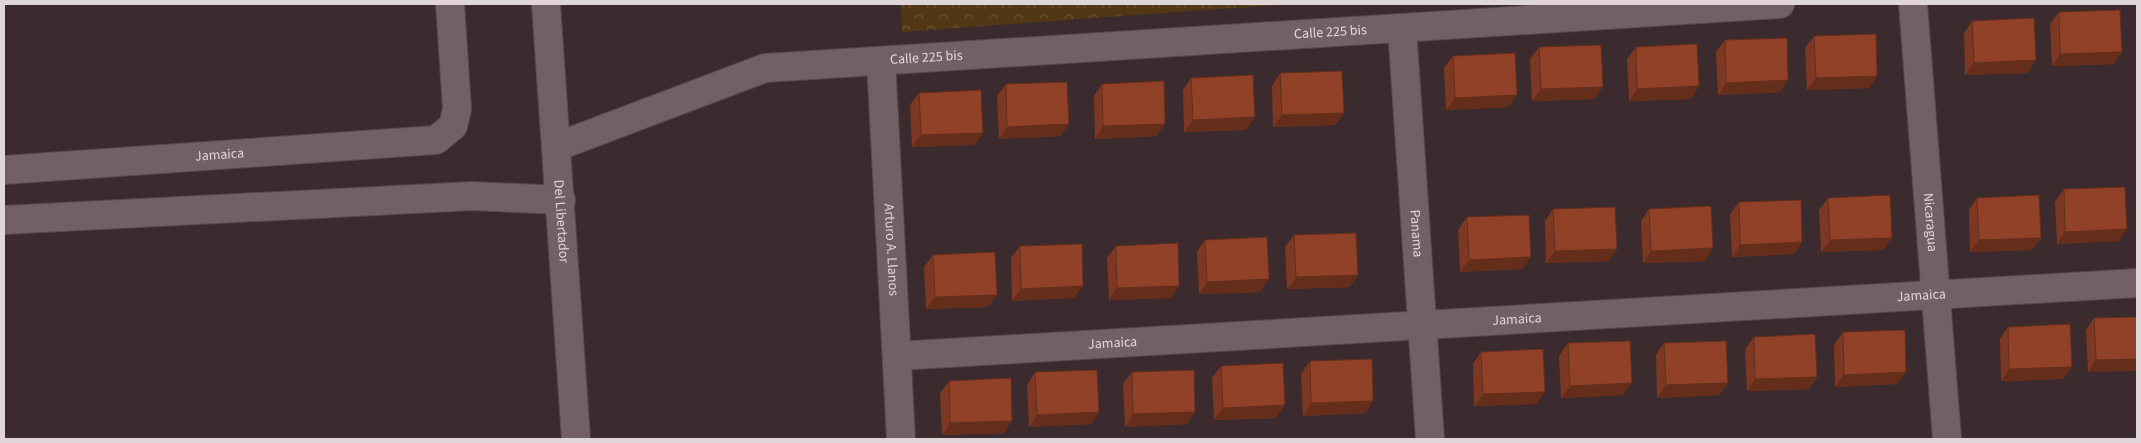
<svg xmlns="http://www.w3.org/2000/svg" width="2141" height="443" font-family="'Source Sans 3',sans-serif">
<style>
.park{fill:url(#park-crowns)}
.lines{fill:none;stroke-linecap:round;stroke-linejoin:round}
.minor-casing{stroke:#57494d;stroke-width:30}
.minor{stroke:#736064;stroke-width:28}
.wall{fill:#7c3822}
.shaded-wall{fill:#652e1b}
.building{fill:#904127;stroke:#652e1b}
.labels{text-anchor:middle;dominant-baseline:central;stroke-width:5;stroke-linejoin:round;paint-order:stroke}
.street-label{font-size:14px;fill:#e0d5d7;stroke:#3b2b2e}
</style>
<defs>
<pattern id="park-crowns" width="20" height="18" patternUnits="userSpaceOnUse" patternTransform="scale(1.25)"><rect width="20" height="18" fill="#513714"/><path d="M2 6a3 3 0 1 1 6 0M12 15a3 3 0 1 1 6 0" fill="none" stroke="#6a5335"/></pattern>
</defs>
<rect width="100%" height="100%" fill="#3b2b2e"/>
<polygon class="park" points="901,4 1288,4 902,32"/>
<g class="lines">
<g class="minor-casing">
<g id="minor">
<path id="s1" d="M546,4L576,439"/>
<path id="s2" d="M1913,4L1947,439"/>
<path id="s3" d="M1402,28L1430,439"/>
<path id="s4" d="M881,61L901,439"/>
<path id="s5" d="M556,147L765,68L1780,4"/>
<path id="s6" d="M4,170L436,140L453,126L457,109L450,4"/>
<polyline points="4,220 472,196 561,200"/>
<path id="s7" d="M897,356L2137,283"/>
</g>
</g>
<use href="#minor" class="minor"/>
</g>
<g class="wall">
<polygon points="2059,12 2114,64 2052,66 2050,24"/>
<polygon points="1972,21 2036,60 2027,73 1965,75 1964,33"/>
<polygon points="1814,36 1877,76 1869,88 1807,90 1805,48"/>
<polygon points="1725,40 1780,92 1718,95 1716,52"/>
<polygon points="1539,47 1594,99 1532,101 1530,59"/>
<polygon points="1636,47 1691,99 1629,101 1627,59"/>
<polygon points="1453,56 1508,107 1446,110 1444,68"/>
<polygon points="1280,73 1344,113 1335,125 1273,127 1272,86"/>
<polygon points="1191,78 1246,130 1184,132 1183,90"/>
<polygon points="1006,84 1061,136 999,139 997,96"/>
<polygon points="1102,84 1157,136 1095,139 1094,96"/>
<polygon points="919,93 983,133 974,145 912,147 910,105"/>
<polygon points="2064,189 2119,241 2057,244 2055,202"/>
<polygon points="1828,198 1883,250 1821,252 1819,210"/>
<polygon points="1977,198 2041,238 2032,250 1970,252 1969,210"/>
<polygon points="1739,202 1802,242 1794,254 1732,257 1730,214"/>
<polygon points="1553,209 1617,249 1608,261 1546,263 1545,221"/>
<polygon points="1649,209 1705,261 1643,263 1641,221"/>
<polygon points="1467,217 1522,269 1460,272 1458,230"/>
<polygon points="1294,235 1358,275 1349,287 1287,289 1285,247"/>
<polygon points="1205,240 1260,292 1199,294 1197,252"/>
<polygon points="1020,246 1074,298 1012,301 1011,258"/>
<polygon points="1116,246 1171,298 1109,300 1107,258"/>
<polygon points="933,255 988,307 926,309 924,267"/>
<polygon points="2137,317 2088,372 2086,330 2094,318"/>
<polygon points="2008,327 2072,367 2063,379 2001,381 2000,339"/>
<polygon points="1843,332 1897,384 1835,387 1834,345"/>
<polygon points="1754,337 1817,377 1809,389 1747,391 1745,349"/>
<polygon points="1568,343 1623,395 1561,398 1559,356"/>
<polygon points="1664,343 1728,383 1719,395 1657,398 1656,355"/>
<polygon points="1481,352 1536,404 1474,406 1473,364"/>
<polygon points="1310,361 1373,401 1365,413 1303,416 1301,374"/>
<polygon points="1221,366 1285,405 1276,418 1214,420 1212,378"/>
<polygon points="1035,372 1099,412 1091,424 1029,427 1027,385"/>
<polygon points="1132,372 1187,424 1125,427 1123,384"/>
<polygon points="949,381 1004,433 942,435 940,393"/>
</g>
<g class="shaded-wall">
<polygon points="2122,52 2114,64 2052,66 2060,54"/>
<polygon points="2036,60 2027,73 1965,75 1974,63"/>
<polygon points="1877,76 1869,88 1807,90 1816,78"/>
<polygon points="1788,80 1780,92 1718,95 1726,83"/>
<polygon points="1699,86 1691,99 1629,101 1637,89"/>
<polygon points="1603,87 1594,99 1532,101 1541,89"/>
<polygon points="1517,95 1508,107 1446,110 1455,98"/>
<polygon points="1344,113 1335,125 1273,127 1282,115"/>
<polygon points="1255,117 1246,130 1184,132 1193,120"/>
<polygon points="1069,124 1061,136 999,139 1007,127"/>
<polygon points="1165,124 1157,136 1095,139 1103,126"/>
<polygon points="983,133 974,145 912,147 921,135"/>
<polygon points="2127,229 2119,241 2057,244 2065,232"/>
<polygon points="1892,238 1883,250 1821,252 1830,240"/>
<polygon points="2041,238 2032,250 1970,252 1979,240"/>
<polygon points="1802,242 1794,254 1732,257 1740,245"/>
<polygon points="1713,248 1705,261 1643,263 1651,251"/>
<polygon points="1617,249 1608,261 1546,263 1555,251"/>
<polygon points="1531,257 1522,269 1460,272 1469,260"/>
<polygon points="1358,275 1349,287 1287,289 1296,277"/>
<polygon points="1269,279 1260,292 1199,294 1207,282"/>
<polygon points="1083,286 1074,298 1012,301 1021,289"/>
<polygon points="1179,286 1171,298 1109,300 1117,288"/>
<polygon points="997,295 988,307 926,309 935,297"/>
<polygon points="2137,359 2137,371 2088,372 2096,360"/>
<polygon points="2072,367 2063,379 2001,381 2009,369"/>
<polygon points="1906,372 1897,384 1835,387 1844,375"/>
<polygon points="1817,377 1809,389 1747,391 1755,379"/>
<polygon points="1632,383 1623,395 1561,398 1570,386"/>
<polygon points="1728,383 1719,395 1657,398 1666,385"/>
<polygon points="1545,392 1536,404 1474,406 1483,394"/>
<polygon points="1373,401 1365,413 1303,416 1311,403"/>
<polygon points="1285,405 1276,418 1214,420 1223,408"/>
<polygon points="1099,412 1091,424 1029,427 1037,415"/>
<polygon points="1195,412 1187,424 1125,427 1133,414"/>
<polygon points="1012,421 1004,433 942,435 950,423"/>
</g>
<g class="building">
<polygon points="2120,10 2122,52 2060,54 2059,12"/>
<polygon points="2034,18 2036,60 1974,63 1972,21"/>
<polygon points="1876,34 1877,76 1816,78 1814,36"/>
<polygon points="1787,38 1788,80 1726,83 1725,40"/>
<polygon points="1697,44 1699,86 1637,89 1636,47"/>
<polygon points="1601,45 1603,87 1541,89 1539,47"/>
<polygon points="1515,53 1517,95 1455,98 1453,56"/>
<polygon points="1342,71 1344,113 1282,115 1280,73"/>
<polygon points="1253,75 1255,117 1193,120 1191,78"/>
<polygon points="1164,81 1165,124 1103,126 1102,84"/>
<polygon points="1067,82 1069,124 1007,127 1006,84"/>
<polygon points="981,90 983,133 921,135 919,93"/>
<polygon points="2125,187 2127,229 2065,232 2064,189"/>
<polygon points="1890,195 1892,238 1830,240 1828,198"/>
<polygon points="2039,195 2041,238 1979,240 1977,198"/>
<polygon points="1801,200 1802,242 1740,245 1739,202"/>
<polygon points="1711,206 1713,248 1651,251 1649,209"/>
<polygon points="1615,207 1617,249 1555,251 1553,209"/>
<polygon points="1529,215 1531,257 1469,260 1467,217"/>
<polygon points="1356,233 1358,275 1296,277 1294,235"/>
<polygon points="1267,237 1269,279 1207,282 1205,240"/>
<polygon points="1178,243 1179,286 1117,288 1116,246"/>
<polygon points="1082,244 1083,286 1021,289 1020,246"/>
<polygon points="995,252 997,295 935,297 933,255"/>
<polygon points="2137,317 2137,359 2096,360 2094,318"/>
<polygon points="2070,324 2072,367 2009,369 2008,327"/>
<polygon points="1905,330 1906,372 1844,375 1843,332"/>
<polygon points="1815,334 1817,377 1755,379 1754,337"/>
<polygon points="1630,341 1632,383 1570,386 1568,343"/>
<polygon points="1726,341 1728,383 1666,385 1664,343"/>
<polygon points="1543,349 1545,392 1483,394 1481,352"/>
<polygon points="1372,359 1373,401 1311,403 1310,361"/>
<polygon points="1283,363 1285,405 1223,408 1221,366"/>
<polygon points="1097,370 1099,412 1037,415 1035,372"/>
<polygon points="1194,370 1195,412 1133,414 1132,372"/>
<polygon points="1011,378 1012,421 950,423 949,381"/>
</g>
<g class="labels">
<g class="street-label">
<text stroke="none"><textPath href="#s5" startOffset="790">Calle 225 bis</textPath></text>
<text stroke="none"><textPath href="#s5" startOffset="385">Calle 225 bis</textPath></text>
<text stroke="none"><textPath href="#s6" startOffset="216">Jamaica</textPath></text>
<text stroke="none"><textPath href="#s1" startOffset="218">Del Libertador</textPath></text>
<text stroke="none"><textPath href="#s2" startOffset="219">Nicaragua</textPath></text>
<text stroke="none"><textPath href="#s3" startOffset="206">Panama</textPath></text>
<text stroke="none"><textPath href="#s4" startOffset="189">Arturo A. Llanos</textPath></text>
<text stroke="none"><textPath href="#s7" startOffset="1026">Jamaica</textPath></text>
<text stroke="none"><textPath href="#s7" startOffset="621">Jamaica</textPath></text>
<text stroke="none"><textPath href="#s7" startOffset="216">Jamaica</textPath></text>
</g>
</g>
<rect width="2141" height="443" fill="none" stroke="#e0d5d7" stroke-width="10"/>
</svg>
